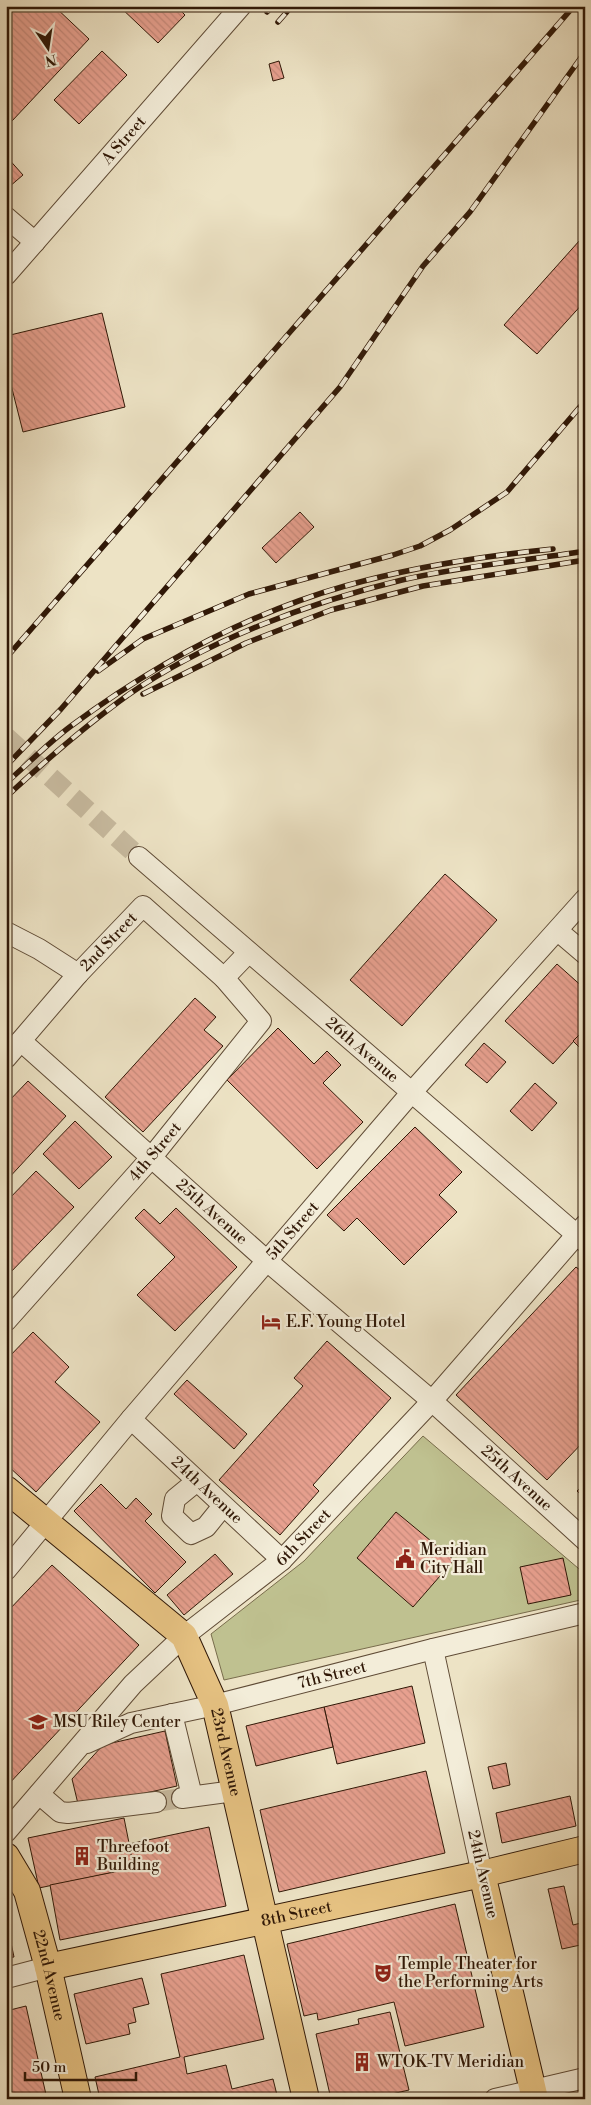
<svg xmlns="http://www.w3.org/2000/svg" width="591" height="2105" font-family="'Libre Bodoni',serif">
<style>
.green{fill:#bfc190;stroke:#786c4c}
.building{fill:url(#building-back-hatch);stroke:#301807}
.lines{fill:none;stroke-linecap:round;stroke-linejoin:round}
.minor-tunnel{stroke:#c7ba9f;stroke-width:20;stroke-dasharray:20 10;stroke-linecap:butt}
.minor-casing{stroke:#5f4b36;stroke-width:22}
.major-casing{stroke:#301807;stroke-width:28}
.minor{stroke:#f3edd9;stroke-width:20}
.major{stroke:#e6c282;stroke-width:26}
.rail-casing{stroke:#301807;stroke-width:5.5}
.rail{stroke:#f3edd9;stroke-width:4;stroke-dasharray:11;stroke-linecap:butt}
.labels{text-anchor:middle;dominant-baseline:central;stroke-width:4.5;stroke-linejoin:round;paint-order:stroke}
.street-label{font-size:16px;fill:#301807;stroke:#f3edd9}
.poi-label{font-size:16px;fill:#301807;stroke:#f3edd9;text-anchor:start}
</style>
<defs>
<pattern id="building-back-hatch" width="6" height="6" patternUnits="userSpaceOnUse" patternTransform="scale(1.25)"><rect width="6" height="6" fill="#e7a08f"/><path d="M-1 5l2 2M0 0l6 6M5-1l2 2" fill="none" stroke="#c6897a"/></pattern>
</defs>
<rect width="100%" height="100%" fill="#ede3c5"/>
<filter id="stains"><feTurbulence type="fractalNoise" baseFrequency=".004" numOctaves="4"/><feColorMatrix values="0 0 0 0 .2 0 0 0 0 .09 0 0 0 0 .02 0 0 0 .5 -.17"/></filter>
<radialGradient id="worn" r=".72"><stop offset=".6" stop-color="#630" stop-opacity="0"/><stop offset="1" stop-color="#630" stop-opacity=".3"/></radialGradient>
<polygon class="green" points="423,1436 585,1574 585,1599 224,1680 211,1634 304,1561"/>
<g class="building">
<polygon points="6,6 54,6 89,39 12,121 6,116 6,68 9,65 6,61"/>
<polygon points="119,6 176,6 185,15 158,43"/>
<polygon points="102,51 127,75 79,124 54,100"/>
<polygon points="279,61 284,78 273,81 269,64"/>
<polygon points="6,156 23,175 9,187 6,184"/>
<polygon points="580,240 585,244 585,301 537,354 504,325"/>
<polygon points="102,313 125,407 23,432 6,365 6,336"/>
<polygon points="300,512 314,527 276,563 262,548"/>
<polygon points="445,874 497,920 402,1026 350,980"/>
<polygon points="557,964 585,989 585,1029 553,1064 505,1021"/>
<polygon points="195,998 216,1017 204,1030 223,1046 143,1132 105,1097"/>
<polygon points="278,1028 314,1064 327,1051 341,1065 323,1083 363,1122 317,1169 227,1080"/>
<polygon points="585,1029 585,1053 573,1041"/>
<polygon points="484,1043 506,1062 487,1083 465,1065"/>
<polygon points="28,1081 66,1116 6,1181 6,1104"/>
<polygon points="535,1083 557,1103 532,1131 510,1111"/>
<polygon points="75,1121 112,1157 79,1189 43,1154"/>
<polygon points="415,1127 462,1172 439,1195 457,1212 404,1265 357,1218 344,1231 327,1215"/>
<polygon points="36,1171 74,1207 6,1277 6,1202"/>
<polygon points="176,1208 237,1267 175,1331 137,1295 175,1257 135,1218 144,1209 160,1224"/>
<polygon points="576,1267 585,1274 585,1440 547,1480 456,1395"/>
<polygon points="33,1332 69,1367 55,1382 100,1422 36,1492 6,1464 6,1360"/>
<polygon points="327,1341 391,1398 313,1485 319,1491 280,1535 219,1480 303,1386 294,1378"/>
<polygon points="187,1380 247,1434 234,1449 174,1394"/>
<polygon points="585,1483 585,1499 577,1491"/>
<polygon points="101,1484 126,1509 136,1498 152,1514 145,1521 186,1562 155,1593 74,1511"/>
<polygon points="396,1512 454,1560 413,1607 357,1558"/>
<polygon points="215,1554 233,1574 184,1615 167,1595"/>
<polygon points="563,1558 571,1595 528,1604 520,1567"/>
<polygon points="52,1565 139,1645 6,1787 6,1613"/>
<polygon points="412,1686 425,1743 337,1764 324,1707"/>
<polygon points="324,1707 333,1747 256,1766 246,1726"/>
<polygon points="165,1731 177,1786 79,1808 72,1779 103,1745"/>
<polygon points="506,1763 510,1785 493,1789 488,1767"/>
<polygon points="426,1771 445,1853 279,1892 260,1810"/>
<polygon points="570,1796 576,1826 502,1843 496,1813"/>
<polygon points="124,1818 134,1868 39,1888 28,1838"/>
<polygon points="209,1827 226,1906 60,1940 50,1885 134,1868 129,1844"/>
<polygon points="564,1886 573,1925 585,1922 585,1944 562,1949 548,1889"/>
<polygon points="455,1904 484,2027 405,2046 394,2002 318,2020 317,2013 304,2016 287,1944"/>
<polygon points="6,1919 14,1957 6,1958"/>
<polygon points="244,1955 264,2039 184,2057 187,2074 226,2065 232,2089 273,2079 278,2099 100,2099 95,2077 180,2057 161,1974"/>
<polygon points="142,1978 149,2004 133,2008 136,2022 128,2024 130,2034 86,2044 74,1994"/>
<polygon points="26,2006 47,2099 6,2099 6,2011"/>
<polygon points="390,2012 409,2090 370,2099 331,2099 316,2034 359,2024 358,2019"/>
</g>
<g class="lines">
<g class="minor-tunnel">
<polyline points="6,737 139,857"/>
<polyline points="156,1802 182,1798"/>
</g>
<g class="minor-casing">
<g id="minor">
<polyline points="6,217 35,242"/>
<path id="s1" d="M6,275L241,6"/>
<path id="s2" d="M139,857L585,1242"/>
<polyline points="558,931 585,954"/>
<polyline points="6,932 39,949 78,974"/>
<polyline points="224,978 248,953"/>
<path id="s3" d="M21,1041L267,1261L432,1401L585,1540"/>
<path id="s4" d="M6,1058L78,974L143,906L224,978L261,1021L151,1158L6,1321"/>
<path id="s5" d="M131,1419L282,1560"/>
<polyline points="197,1481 175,1499 172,1516 191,1534 206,1527 223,1506"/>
<path id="s6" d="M6,1570L131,1419L411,1093L585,899"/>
<polyline points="433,1649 482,1874"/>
<polyline points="172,1714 192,1796"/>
<path id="s7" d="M87,1743L131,1723L215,1705L433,1649L585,1613"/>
<polyline points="39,1794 60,1812 68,1813 156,1802"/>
<polyline points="182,1798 234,1791"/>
<path id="s8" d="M6,1832L133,1684L184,1636L282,1560L432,1401L585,1225"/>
<polyline points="6,1978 48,1967"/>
<polyline points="495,2099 585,2078"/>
</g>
</g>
<g class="major-casing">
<g id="major">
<path id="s9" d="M6,1489L184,1636L215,1705L306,2099"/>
<path id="s10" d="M6,1856L27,1891L48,1967L78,2099"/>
<polyline points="482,1874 535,2099"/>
<path id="s11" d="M48,1967L482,1874L585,1849"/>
</g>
</g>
<use href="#minor" class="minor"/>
<use href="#major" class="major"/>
<g class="rail-casing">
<g id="rail">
<polyline points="267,12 272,6"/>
<polyline points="278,22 292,6"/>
<polyline points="6,658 574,6"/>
<polyline points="98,671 143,639 249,594 393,555 420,546 450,530 507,492 585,401"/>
<polyline points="143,694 246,643 331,610 423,586 585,560"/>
<polyline points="6,766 61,709 340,387 423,266 470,212 585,52"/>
<path d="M6,783C28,764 48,743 71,726C154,665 246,614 345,586C413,567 483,556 553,549"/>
<path d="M6,797C45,761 85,726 128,695C205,641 311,602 402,580C462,566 524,561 585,551"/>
</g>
</g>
<use href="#rail" class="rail"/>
</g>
<defs>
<g id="hotel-bare" transform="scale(1.5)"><path d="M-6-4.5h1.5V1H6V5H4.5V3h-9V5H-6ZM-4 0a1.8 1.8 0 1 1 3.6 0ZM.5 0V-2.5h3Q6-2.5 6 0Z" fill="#8f2418" stroke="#f3edd9" stroke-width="2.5" paint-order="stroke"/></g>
<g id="civic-bare" transform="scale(1.5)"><path d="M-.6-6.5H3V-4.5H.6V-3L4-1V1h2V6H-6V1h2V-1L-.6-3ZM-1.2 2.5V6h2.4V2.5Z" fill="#8f2418" stroke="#f3edd9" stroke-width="2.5" paint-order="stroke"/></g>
<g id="university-bare" transform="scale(1.5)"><path d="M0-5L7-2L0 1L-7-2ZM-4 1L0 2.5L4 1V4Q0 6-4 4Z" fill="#8f2418" stroke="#f3edd9" stroke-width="2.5" paint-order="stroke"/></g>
<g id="building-bare" transform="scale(1.5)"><path d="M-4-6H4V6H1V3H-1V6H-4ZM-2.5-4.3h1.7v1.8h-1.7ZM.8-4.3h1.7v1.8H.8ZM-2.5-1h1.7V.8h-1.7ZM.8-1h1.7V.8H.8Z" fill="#8f2418" stroke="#f3edd9" stroke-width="2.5" paint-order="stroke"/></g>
<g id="theatre-bare" transform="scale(1.5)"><path d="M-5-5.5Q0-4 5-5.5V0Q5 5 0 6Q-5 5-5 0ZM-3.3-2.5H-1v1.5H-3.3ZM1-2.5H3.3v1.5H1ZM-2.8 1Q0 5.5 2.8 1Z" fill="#8f2418" stroke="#f3edd9" stroke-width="2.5" paint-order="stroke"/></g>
</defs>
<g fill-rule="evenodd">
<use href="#hotel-bare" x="271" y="1322"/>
<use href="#civic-bare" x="405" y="1559"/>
<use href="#university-bare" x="38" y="1722"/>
<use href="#building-bare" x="82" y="1856"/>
<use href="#theatre-bare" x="383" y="1973"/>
<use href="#building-bare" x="362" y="2062"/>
</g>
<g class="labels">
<g class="street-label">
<text stroke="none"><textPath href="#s1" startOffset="179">A Street</textPath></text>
<text stroke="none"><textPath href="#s4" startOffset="155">2nd Street</textPath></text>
<text stroke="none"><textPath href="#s2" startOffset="295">26th Avenue</textPath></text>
<text transform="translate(155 1152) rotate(-50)">4th Street</text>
<text stroke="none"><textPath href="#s3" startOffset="256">25th Avenue</textPath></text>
<text stroke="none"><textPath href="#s6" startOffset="444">5th Street</textPath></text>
<text stroke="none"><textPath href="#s3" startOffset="661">25th Avenue</textPath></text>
<text stroke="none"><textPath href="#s5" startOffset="104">24th Avenue</textPath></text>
<text stroke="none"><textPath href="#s8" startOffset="420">6th Street</textPath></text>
<text stroke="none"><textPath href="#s7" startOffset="255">7th Street</textPath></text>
<text stroke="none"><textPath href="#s9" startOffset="355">23rd Avenue</textPath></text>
<text transform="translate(483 1874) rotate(77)">24th Avenue</text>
<text stroke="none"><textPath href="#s11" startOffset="254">8th Street</textPath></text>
<text stroke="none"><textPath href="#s10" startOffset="128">22nd Avenue</textPath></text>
</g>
<g class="poi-label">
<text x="286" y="1322">E.F. Young Hotel</text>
<text x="420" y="1550">Meridian<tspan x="420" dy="18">City Hall</tspan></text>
<text x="53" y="1722">MSU Riley Center</text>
<text x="97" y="1847">Threefoot<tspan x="97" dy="18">Building</tspan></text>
<text x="398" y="1964">Temple Theater for<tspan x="398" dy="18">the Performing Arts</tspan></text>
<text x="377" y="2062">WTOK-TV Meridian</text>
</g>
</g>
<rect width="591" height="2105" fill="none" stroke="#ede3c5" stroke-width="25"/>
<rect x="8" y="8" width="576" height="2090" fill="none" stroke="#301807" stroke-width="2.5"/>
<rect x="12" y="12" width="566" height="2080" fill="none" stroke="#301807"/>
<g transform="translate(48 48) rotate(167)" stroke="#f3edd9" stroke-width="4" paint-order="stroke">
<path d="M0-4L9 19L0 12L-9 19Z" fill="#301807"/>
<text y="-8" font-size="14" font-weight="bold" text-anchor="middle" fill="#301807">N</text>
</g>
<path d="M25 2072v8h111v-8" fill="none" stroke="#301807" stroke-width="2.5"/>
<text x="32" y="2072" font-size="15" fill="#301807" stroke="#f3edd9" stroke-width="4" paint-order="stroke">50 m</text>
<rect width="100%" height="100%" filter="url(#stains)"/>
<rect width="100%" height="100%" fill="url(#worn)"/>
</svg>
